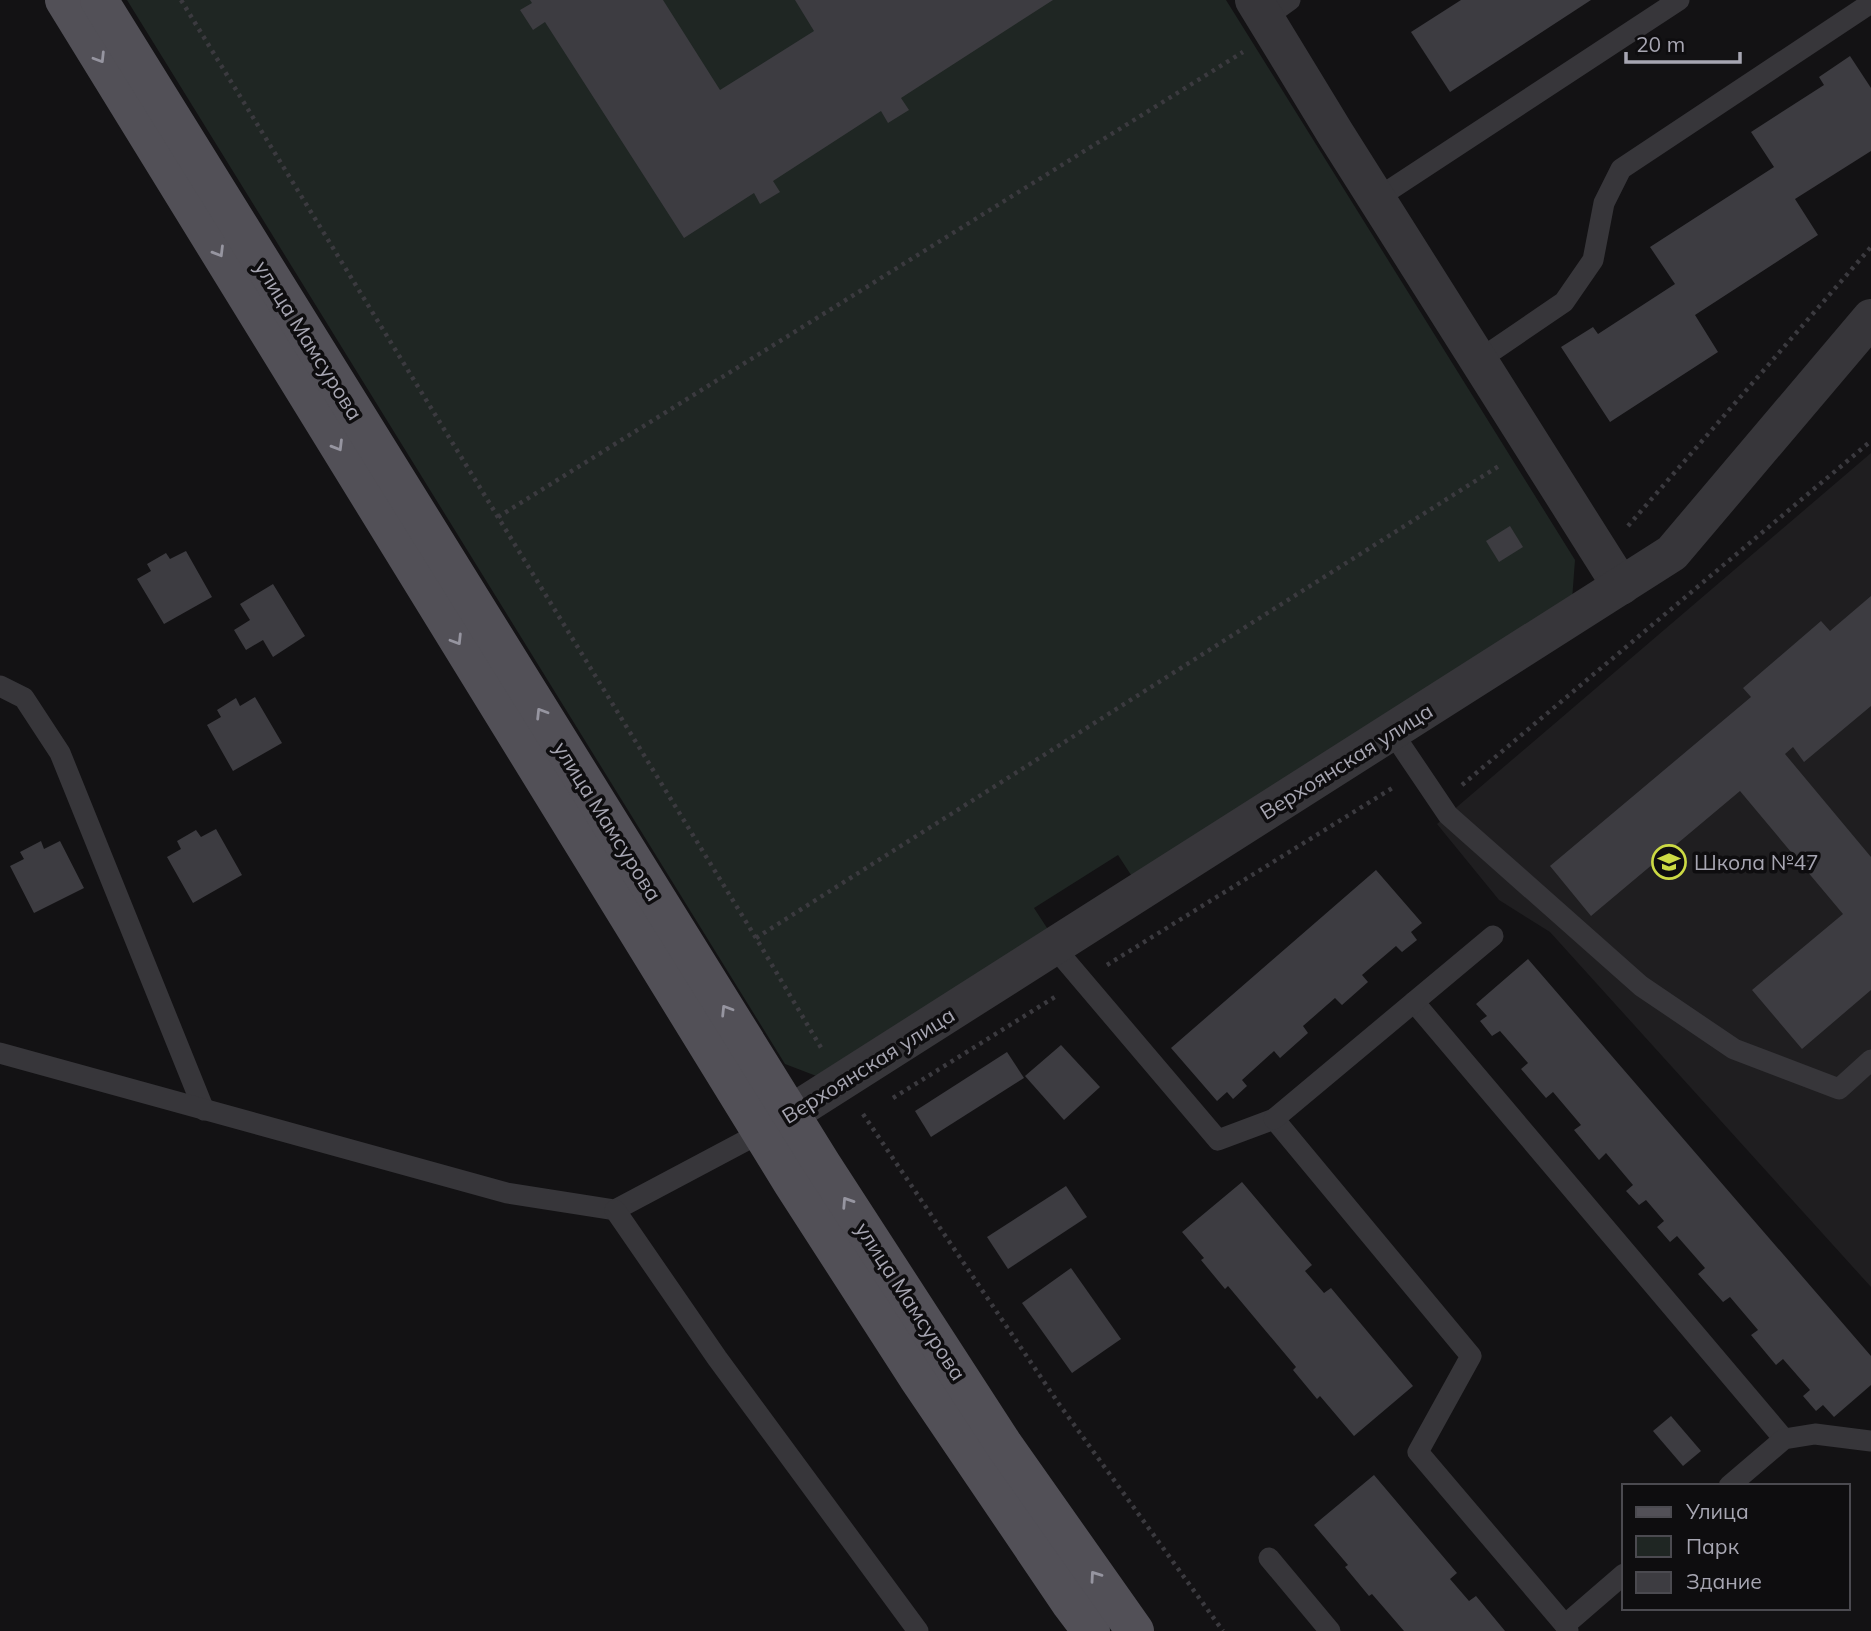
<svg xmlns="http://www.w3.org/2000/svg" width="1871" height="1631" font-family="Mulish,sans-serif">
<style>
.built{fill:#1f1e20}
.green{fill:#1f2623}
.building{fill:#3d3c41}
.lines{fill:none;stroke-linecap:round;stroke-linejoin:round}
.path{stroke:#3b3a3f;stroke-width:4.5;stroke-dasharray:3.5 5;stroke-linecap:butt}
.lane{stroke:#37363a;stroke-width:21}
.street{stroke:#37363a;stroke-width:38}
.primary{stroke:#525057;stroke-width:38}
.oneway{stroke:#9695a0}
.labels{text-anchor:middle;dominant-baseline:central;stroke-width:7;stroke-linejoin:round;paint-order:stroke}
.street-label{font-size:21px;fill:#a7a6b2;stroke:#0e0d0f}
.poi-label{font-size:21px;fill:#a7a6b2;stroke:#0e0d0f;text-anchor:start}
</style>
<rect width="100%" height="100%" fill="#131214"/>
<polygon class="built" points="1871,453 1871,1287 1550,932 1499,900 1437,824"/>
<polygon class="green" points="127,0 1226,0 1575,560 1572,600 1133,878 1118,855 1034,908 1049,931 819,1077 785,1064"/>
<g class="building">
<polygon points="530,0 663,0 720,90 814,31 795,0 1053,0 901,98 909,110 888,123 881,111 773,181 780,192 760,204 754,193 684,238 545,22 533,30 520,10 532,3"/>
<polygon points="1461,0 1591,0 1450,92 1411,32"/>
<polygon points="1850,56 1871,88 1871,151 1795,199 1818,235 1695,315 1718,352 1610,422 1561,347 1593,327 1598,334 1675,284 1650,247 1774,167 1751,132 1824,85 1819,77"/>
<polygon points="1510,526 1523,547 1499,562 1486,541"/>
<polygon points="186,551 212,597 164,624 137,579 151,571 147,564 166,553 170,559"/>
<polygon points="273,584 305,636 273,657 263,640 246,650 234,630 250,620 240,604"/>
<polygon points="1871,596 1871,706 1804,762 1793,747 1785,754 1871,857 1871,990 1802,1049 1752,990 1843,914 1740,791 1591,916 1550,866 1751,697 1743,688 1821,621 1830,631"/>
<polygon points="255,697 282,743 233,771 207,725 221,717 217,710 236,698 240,706"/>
<polygon points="216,829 242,875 193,903 167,857 181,849 177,841 196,830 201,837"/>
<polygon points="41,841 44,849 60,841 84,888 34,913 10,866 24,859 20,852"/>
<polygon points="1376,870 1422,923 1411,932 1417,940 1402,952 1396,946 1362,975 1368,982 1342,1005 1335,998 1303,1026 1308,1033 1280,1058 1274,1051 1242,1080 1247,1086 1233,1099 1227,1092 1217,1101 1171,1048"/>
<polygon points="1528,959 1871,1356 1871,1385 1834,1417 1823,1405 1816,1411 1803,1396 1810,1390 1783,1359 1776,1365 1751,1335 1758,1330 1730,1297 1723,1302 1698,1274 1705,1268 1677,1236 1670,1242 1657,1227 1664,1221 1646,1200 1639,1205 1626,1191 1633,1185 1606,1153 1599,1160 1574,1130 1581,1125 1553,1092 1546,1098 1521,1069 1528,1063 1500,1031 1492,1036 1480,1021 1487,1016 1476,1004"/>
<polygon points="1061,1045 1100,1087 1064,1120 1025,1076"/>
<polygon points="1007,1052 1024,1078 931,1137 915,1111"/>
<polygon points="1242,1182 1312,1265 1305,1271 1324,1293 1331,1288 1413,1386 1354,1436 1320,1396 1317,1399 1293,1370 1296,1367 1228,1286 1225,1289 1201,1260 1204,1258 1182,1232"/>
<polygon points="1066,1186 1087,1217 1008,1269 987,1237"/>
<polygon points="1071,1268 1121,1339 1072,1373 1022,1303"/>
<polygon points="1671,1416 1701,1451 1683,1466 1653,1431"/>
<polygon points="1374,1475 1457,1573 1450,1579 1469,1601 1476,1596 1505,1631 1404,1631 1372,1594 1369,1596 1345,1567 1348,1565 1314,1525"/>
</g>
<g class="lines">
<g class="path">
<polyline points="181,0 756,938 823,1051"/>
<polyline points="498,517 1243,52"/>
<polyline points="1628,526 1871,247"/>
<polyline points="1462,785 1871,441"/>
<polyline points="756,938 1502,464"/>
<polyline points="1107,965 1394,787"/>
<polyline points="893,1098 1058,995"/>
<polyline points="863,1114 1059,1404 1223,1631"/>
</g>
<g class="lane">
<polyline points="1265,18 1290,0"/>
<polyline points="1376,199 1679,0"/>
<polyline points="1479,360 1564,302 1593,260 1604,203 1621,169 1871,3"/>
<polyline points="0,686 24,698 60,753 204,1110"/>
<polyline points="1392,732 1448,815 1641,986 1734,1049 1839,1089 1871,1060"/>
<polyline points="1054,947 1218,1140 1274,1119 1471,1356 1418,1452 1565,1625"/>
<polyline points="1414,1002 1784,1439"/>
<polyline points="0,1053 507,1193 615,1210 760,1133"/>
<polyline points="1274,1119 1493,936"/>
<polyline points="615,1210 717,1358 918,1631"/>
<polyline points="1729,1486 1784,1439 1815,1434 1871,1441"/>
<polyline points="1269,1558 1330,1631"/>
<polyline points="1568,1631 1565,1625 1624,1574"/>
</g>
<g class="street">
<polyline points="1254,0 1335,133 1621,586"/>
<polyline points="762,1132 1672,553 1871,318"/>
</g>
<g class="primary">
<polyline points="64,0 792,1183 917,1377 1070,1603 1091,1631"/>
<polyline points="99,0 822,1164 1004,1445 1135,1631"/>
</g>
</g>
<defs><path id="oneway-chevron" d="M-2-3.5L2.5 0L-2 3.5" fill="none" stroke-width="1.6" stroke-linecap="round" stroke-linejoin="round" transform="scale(1.75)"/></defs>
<g class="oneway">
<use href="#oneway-chevron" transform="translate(100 58) rotate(58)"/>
<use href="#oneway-chevron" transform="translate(219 252) rotate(59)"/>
<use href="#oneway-chevron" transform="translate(338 446) rotate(59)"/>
<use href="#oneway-chevron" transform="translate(457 640) rotate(58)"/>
<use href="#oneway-chevron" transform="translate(541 713) rotate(-122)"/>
<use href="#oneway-chevron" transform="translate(726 1010) rotate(-122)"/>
<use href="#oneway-chevron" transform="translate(847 1202) rotate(-123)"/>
<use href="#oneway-chevron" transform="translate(1095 1576) rotate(-125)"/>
</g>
<defs>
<g id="school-ring" transform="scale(1.75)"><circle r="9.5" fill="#0e0d0f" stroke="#ccda44" stroke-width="1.5"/><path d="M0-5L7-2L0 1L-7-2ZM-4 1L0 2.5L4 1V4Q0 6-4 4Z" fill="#ccda44"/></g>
</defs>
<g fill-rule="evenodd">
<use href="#school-ring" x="1669" y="862"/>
</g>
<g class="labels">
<g class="street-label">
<text transform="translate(309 340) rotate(58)">улица Мамсурова</text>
<text transform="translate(1346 761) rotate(-32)">Верхоянская улица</text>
<text transform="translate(608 821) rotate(58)">улица Мамсурова</text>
<text transform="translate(868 1065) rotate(-32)">Верхоянская улица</text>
<text transform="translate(911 1301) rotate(57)">улица Мамсурова</text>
</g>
<g class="poi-label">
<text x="1694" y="862">Школа №47</text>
</g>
</g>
<rect x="1622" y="1484" width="228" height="126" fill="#0e0d0f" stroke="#4b4a50" stroke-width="2"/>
<rect x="1636" y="1507" width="35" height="10" fill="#525057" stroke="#4b4a50" stroke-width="2"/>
<text x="1686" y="1519" font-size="21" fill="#a7a6b2">Улица</text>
<rect x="1636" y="1536" width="35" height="21" fill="#1f2623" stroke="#4b4a50" stroke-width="2"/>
<text x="1686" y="1554" font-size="21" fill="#a7a6b2">Парк</text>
<rect x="1636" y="1572" width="35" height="21" fill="#3d3c41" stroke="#4b4a50" stroke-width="2"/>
<text x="1686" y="1589" font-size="21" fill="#a7a6b2">Здание</text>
<path d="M1626 52v10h114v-10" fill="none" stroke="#a7a6b2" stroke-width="3.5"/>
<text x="1636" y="52" font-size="21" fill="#a7a6b2" stroke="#0e0d0f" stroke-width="5" paint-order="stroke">20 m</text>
</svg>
